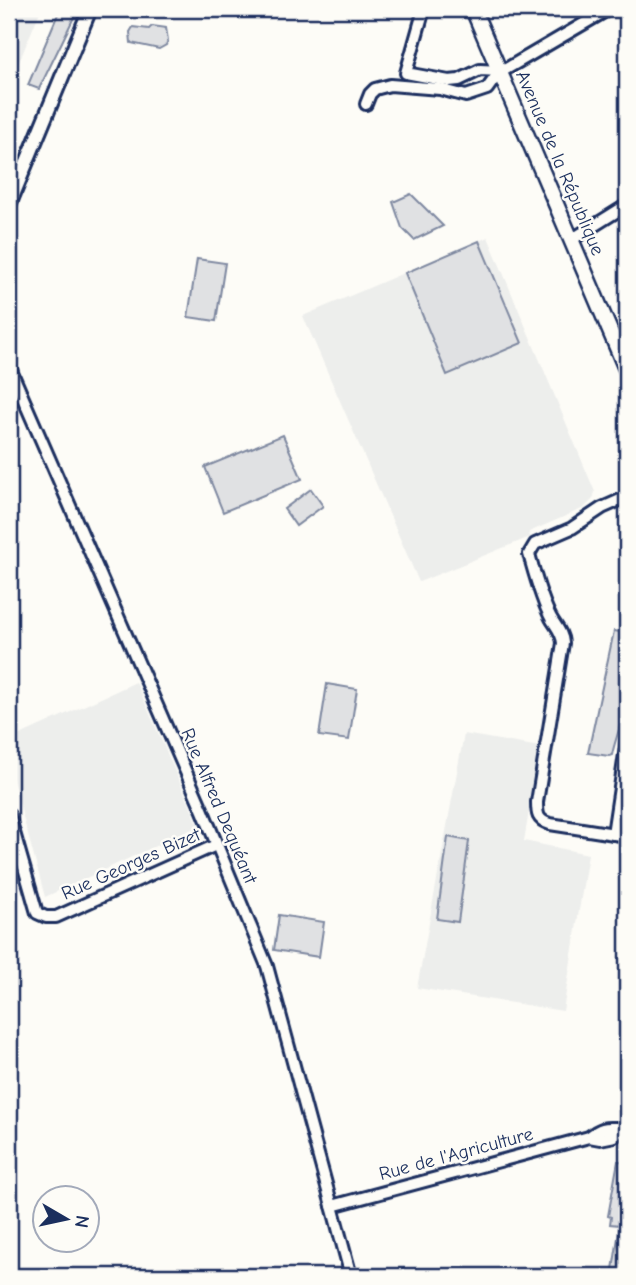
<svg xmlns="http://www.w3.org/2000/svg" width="636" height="1285" font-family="'Comic Neue',sans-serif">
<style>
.built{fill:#edeeec}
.green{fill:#e0e1e3;stroke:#7e88a0;stroke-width:2}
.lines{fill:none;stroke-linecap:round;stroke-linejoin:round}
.minor-casing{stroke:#1b2f5e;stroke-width:16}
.tertiary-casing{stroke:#1b2f5e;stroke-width:18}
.secondary-casing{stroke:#1b2f5e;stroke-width:19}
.minor{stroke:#fdfcf7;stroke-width:10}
.tertiary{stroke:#fdfcf7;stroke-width:12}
.secondary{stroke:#fdfcf7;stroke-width:14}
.rail{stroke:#1b2f5e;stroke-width:3.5;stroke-dasharray:10 5;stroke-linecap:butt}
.labels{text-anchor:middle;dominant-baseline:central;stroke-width:5;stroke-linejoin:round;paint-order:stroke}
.street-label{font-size:19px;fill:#1b2f5e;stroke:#fdfcf7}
</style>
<rect width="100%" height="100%" fill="#fdfcf7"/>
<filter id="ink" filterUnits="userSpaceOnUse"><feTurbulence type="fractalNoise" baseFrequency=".0143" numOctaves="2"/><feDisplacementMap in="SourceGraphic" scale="14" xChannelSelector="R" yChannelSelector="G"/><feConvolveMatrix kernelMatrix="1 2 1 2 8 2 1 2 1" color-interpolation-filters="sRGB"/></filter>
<g filter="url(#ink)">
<g class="built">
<polygon points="9,9 41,9 9,86"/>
<polygon points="488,237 595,492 593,499 584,508 529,532 530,537 419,582 303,316"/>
<polygon points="136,682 199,826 45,897 9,766 9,740"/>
<polygon points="464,734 540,747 524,841 588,854 563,1011 417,988"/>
</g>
<g class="green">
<polygon points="60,9 78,9 39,89 28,85"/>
<polygon points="152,26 166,28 168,40 166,45 159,49 131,43 130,32 133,27 149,29"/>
<polygon points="411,194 443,226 414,240 402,228 393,202"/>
<polygon points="479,241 522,343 447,375 405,273"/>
<polygon points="197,259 225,263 216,321 188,317"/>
<polygon points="283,435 302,479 223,512 205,467"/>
<polygon points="311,489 323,506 296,526 284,509"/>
<path d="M614,631L627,633V702L621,703C625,720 615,738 612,755L609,756L588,753Z"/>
<polygon points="327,684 357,689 349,740 319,736"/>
<polygon points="448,837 469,841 458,922 437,919"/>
<polygon points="279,915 324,922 319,957 274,950"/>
<polygon points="618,1161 627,1162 627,1276 612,1276 620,1225 610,1224 611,1217 608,1216"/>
</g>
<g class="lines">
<g class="minor-casing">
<g id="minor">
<polyline points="424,9 406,73 449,81 459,80 480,70 500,71"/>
<polyline points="501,72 609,9"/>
<polyline points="366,104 370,94 375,89 390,85 440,89 466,96 487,89 500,71"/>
<polyline points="571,240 627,205"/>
<polyline points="9,366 203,811 267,966 351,1276"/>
<path d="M627,497L602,508L572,528L535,544L529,554C535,575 541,599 551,618C556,627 562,632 563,643L537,802C537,814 537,820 550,824L627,836"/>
<polyline points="9,815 37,913 46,917 56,917 216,845"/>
<polyline points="613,834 627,741"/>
<polyline points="589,1137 600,1139 615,1136 621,1128"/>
<path d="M332,1206L589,1137C608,1122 610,1131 627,1127"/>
</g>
</g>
<g class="tertiary-casing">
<polyline id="tertiary" points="9,205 90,9"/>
</g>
<g class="secondary-casing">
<polyline id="secondary" points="473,9 627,371"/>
</g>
<use href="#minor" class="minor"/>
<use href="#tertiary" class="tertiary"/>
<use href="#secondary" class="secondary"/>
<polyline class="rail" points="9,29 17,9"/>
</g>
</g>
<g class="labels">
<g class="street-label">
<text transform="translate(560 163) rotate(67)">Avenue de la République</text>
<text transform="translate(219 806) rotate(67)">Rue Alfred Dequéant</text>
<text transform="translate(131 864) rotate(-24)">Rue Georges Bizet</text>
<text transform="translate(456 1154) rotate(-15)">Rue de l'Agriculture</text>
</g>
</g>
<rect width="636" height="1285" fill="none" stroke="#fdfcf7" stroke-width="35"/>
<rect x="18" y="18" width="601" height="1250" fill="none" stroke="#1b2f5e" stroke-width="2.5" filter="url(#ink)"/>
<g transform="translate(66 1219) rotate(99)"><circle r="33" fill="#fdfcf7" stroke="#a3aaba" stroke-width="2"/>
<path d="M0-5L12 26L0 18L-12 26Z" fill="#1b2f5e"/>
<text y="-10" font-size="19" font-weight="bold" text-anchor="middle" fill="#1b2f5e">N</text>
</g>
</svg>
